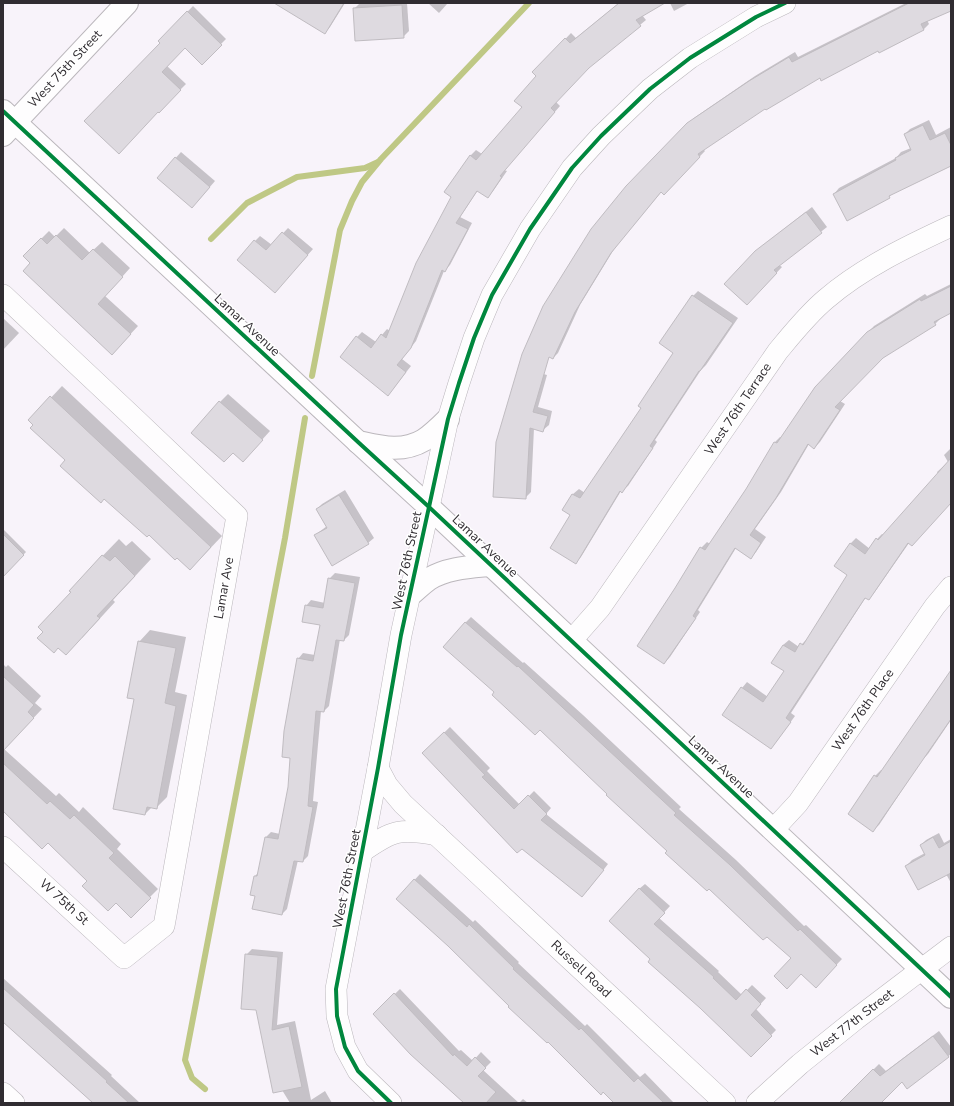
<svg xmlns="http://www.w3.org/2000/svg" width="954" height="1106" font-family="'Nunito Sans',sans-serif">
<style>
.shadow{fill:#0003}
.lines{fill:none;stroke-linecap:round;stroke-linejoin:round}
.stream{stroke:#bfc885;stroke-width:6}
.building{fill:#dedae0;stroke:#c0bcc1}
.minor-casing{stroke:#bbb7bc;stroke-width:22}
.tertiary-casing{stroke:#bbb7bc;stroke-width:24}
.secondary-casing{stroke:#bbb7bc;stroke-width:24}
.minor{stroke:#fefdfe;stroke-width:21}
.tertiary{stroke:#fefdfe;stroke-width:22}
.secondary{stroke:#fefdfe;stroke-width:22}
.cycleway-casing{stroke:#fff;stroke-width:6}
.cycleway{stroke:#00873e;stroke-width:4}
.labels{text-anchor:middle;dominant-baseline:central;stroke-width:3;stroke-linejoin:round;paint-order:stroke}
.street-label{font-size:13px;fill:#302c31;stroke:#fff}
</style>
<rect width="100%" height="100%" fill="#f8f3fa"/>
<g class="shadow">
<polygon points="286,3 345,3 330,27 325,32"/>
<polygon points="360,3 407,3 409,31 403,37 354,9"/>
<polygon points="428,3 448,3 439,13"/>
<polygon points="619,3 663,3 642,15 646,20 590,66 556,102 560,106 504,170 507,171 493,191 488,197 478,190 460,217 472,223 450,265 444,271 416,341 402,359 411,366 393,389 357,337 362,332 376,342 387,329 390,331 453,197 470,156 476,150 482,154 523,107 538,75 534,72 571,33 576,38"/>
<polygon points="670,3 689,3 674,11"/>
<polygon points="906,3 951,3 951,10 927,20 929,24 923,30 820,76 765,107 703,149 705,151 669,188 662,191 616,246 580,305 558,353 553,358 627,187 694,118 755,76 795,52 798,57"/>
<polygon points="193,6 226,39 202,63 185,47 167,66 186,84 159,111 161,43 159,41"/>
<polygon points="929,120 936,135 951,127 951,165 894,192 889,197 834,194 839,188 896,158 901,152 911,148 905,134 910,129"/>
<polygon points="181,152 215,181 197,202 158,178"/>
<polygon points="812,207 827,227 779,265 782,267 747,304 762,246"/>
<polygon points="64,228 90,253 102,242 130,268 105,296 138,326 112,354 24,256 49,231 55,237"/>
<polygon points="288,228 313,249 280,286 255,241 260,236 272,245"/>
<polygon points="951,284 951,312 941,318 935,324 883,356 840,401 845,404 820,442 814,448 809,444 781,492 755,529 766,537 756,552 750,558 736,548 698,610 700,612 670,657 664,663 676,589 701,548 707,542 710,544 747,489 775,442 780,437 782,438 815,387 874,326 925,294 927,296"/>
<polygon points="698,291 738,318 706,365 701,370 655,440 657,442 628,486 621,491 581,557 576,562 572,515 564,510 573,494 579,489 585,493 642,408 674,352 693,296"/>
<polygon points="3,318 19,333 3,350"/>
<polygon points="522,368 547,375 538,407 552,411 549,425 543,430 534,428 531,492 525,498"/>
<polygon points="62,386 222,536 201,558 66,460 30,420"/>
<polygon points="228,394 270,431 251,452 220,402"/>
<polygon points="951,448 951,502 909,543 874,593 868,599 866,597 791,713 795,716 776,742 771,748 742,688 747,682 768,697 785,671 783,645 789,640 799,647 807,639 808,639 848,575 850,544 856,538 870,549 877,539 882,534 884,535 938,474 937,472 948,462 944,455"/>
<polygon points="345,490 374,538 368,543 315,535 327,526 317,509 322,504"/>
<polygon points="3,529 26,552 3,576"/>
<polygon points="119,539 126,546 132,541 151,559 113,600 115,602 82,638 72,592 89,570"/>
<polygon points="335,573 360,577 349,635 344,640 340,639 329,706 324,711 321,711 313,801 318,802 308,856 303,861 298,860 287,909 282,914 256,895 255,876 259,872 266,837 271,832 280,834 289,787 298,659 303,653 315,655 321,625 306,606 311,600 325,603 329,579"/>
<polygon points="471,617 523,663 524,662 583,715 681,807 679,809 736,860 804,926 806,925 842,959 821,981 792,958 767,935 669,851 540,729 496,692 465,623"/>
<polygon points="150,630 186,637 175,692 187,695 167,797 156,808 152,807 145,814 139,642"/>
<polygon points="3,664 6,667 8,665 41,696 35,703 42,709 4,749 56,796 59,793 79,812 83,807 121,844 117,849 158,889 131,916 116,901 89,881 48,842 3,810"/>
<polygon points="951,672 951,720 928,754 923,759"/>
<polygon points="450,727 490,768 487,771 520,805 534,791 551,808 546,814 608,864 588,890 423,753"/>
<polygon points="903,744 916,769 879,825 873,830 849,814 875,776 881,770 882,771"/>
<polygon points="939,833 944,843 951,839 951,883 946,874 906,866 912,860 925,853 921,845 926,840"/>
<polygon points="420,874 473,922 475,920 519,962 518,963 585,1026 587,1024 640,1077 645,1073 674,1103 616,1103 511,1006 449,945 397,899"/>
<polygon points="645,884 670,906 659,918 719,971 718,972 742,995 752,985 766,998 756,1009 776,1030 751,1056 652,959 639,889"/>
<polygon points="252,949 283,952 277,1025 295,1021 311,1100 325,1091 332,1103 290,1103 282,1090 246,955"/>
<polygon points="3,978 112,1075 111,1076 140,1103 94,1103 3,1018"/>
<polygon points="400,989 459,1051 461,1050 473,1061 481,1052 491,1062 483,1070 519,1103 523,1099 528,1103 465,1103 374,1014"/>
<polygon points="939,1031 951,1047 951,1054 907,1088 902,1081 879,1103 840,1103 879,1064 886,1071"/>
</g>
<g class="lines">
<g class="stream">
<polyline points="211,239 247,203 297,177 365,168 378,162"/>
<polyline points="312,376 340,230 352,201 362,182 381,159 529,3"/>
<polyline points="205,1089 192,1078 185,1060 285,538 305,418"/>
</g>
</g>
<g class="building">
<polygon points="274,3 344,3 325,34"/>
<polygon points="619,3 665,3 636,20 641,26 589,68 551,108 555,112 500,176 502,177 488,198 477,191 456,223 468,229 445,272 442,270 411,348 397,365 406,372 388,396 340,357 356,336 371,348 381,334 386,338 416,263 451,197 444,192 470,155 476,160 522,107 514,101 536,76 532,72 565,38 570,43"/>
<polygon points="909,3 951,3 951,11 921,24 924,30 879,53 878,51 821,81 820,78 766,110 765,109 698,154 700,157 664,195 661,192 611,253 575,312 553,359 549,357 533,412 548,416 543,432 530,428 526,499 493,497 496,442 522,354 543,306 591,229 626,186 687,123 749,81 789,57 792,62"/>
<polygon points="402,5 404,38 355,41 353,8"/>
<polygon points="187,11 222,45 202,65 185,48 162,72 181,90 159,113 158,112 119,154 84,121 160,43 158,41"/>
<polygon points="923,125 930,140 945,133 951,145 951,166 889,196 890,198 847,221 833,194 896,160 895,158 911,150 904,134"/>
<polygon points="175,157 210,187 192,208 157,178"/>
<polygon points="806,212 822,233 774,270 777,273 747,305 724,284 755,251"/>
<polygon points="282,232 308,255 275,293 237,260 254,240 266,250"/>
<polygon points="56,235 82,260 93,249 123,277 98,304 131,334 112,355 23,271 30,263 23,256 41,238 47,244"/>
<polygon points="951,286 951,313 934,322 936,325 883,358 835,407 840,410 814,449 808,444 776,498 750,535 761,543 751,559 735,548 693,616 696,618 664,664 637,646 675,588 700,547 705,550 746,489 774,442 777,443 815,387 867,332 920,299 921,301"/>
<polygon points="692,295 733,323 700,371 699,371 650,446 653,448 622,493 620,491 576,564 550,548 570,515 562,510 572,494 580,498 641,408 638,406 673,353 659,343"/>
<polygon points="50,396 211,547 190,570 177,558 175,560 149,535 147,537 104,499 101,503 60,466 65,460 30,428 33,425 28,420"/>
<polygon points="219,401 263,440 243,462 233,453 224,462 191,433"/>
<polygon points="951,458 951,503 912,546 908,543 869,600 865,598 786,718 791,722 771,749 722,715 741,687 763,702 784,671 771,663 783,645 795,652 800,643 803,645 847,575 834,566 850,543 865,554 876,538 878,540"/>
<polygon points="339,495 369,544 332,566 314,535 327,528 316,509"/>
<polygon points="3,534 24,555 3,577"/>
<polygon points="102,555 110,561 115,556 135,576 97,616 100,618 66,655 58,648 54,653 37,638 43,632 38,627 71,592 69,591"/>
<polygon points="328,578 355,583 344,641 336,640 324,712 316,711 308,806 313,807 303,862 294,861 282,915 252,909 255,896 250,895 254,876 257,876 265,837 278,839 288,787 290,758 282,757 284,731 297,658 313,661 320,625 302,622 305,605 323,608"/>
<polygon points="465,622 517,667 518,666 577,721 676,813 674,815 730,865 798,931 800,929 837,965 816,988 801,974 787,989 774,976 791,958 767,937 763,940 709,889 707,891 665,853 667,851 606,795 607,794 540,730 535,735 492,695 494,692 443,647"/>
<polygon points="138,641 176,648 165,703 176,706 157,809 147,807 145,815 113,809 134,699 127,698"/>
<polygon points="951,670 951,719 873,832 848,814 874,775 877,777"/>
<polygon points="3,676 34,705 28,712 34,718 3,751"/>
<polygon points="444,732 485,775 482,777 514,809 528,795 547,814 541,820 604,870 582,897 522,849 517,853 422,753"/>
<polygon points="3,763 47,804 50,801 70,819 74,815 114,853 109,858 151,898 131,918 116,903 108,911 82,886 87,881 48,843 42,849 3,811"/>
<polygon points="933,837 939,848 951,841 951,873 918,890 905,866 925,855 920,845"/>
<polygon points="414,879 467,927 469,924 514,968 513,969 579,1030 581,1028 634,1082 638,1078 664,1103 614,1103 603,1092 601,1095 548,1042 547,1043 508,1007 509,1006 448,946 396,899"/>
<polygon points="639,888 665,913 654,924 714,977 713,978 736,1000 746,989 761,1004 751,1015 772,1036 751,1057 700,1008 648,962 650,959 609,921"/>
<polygon points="245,954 278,957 272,1030 289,1026 302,1087 273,1093 256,1010 241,1009"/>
<polygon points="3,988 107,1081 106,1082 129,1103 93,1103 3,1022"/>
<polygon points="394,993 453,1056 454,1054 467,1066 475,1057 486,1068 478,1076 496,1092 486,1103 464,1103 410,1054 373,1014"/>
<polygon points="933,1036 949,1057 907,1089 902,1082 881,1103 839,1103 873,1069 880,1076"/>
</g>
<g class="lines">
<g class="minor-casing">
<g id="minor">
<polyline points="3,295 134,418 237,516 164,926 124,958 3,847"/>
<path d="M571,641L600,608L778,351C793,333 808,314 826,299C862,268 908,246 951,226"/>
<polyline points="378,768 387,785 403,804 725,1103"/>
<polyline points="773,830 798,803 935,606 951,587"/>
<path d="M363,851C393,830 400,828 437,835"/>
<polyline points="3,1093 14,1103"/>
<polyline points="391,1103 358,1071 345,1047 337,1016 336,989 378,768 401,635 429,507 448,419 459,383 474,338 492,295 530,229 572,168 601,136 650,89 690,58 756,17 785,3"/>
<polyline points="757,1103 800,1064 856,1019 951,947"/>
</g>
</g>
<g class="tertiary-casing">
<g id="tertiary">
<polyline points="3,111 358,442 429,507 951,997"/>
<path d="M358,442C381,447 402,453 424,440C433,434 441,426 448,419"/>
<path d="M410,595C416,590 422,584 429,579C447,568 470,567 490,565"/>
</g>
</g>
<g class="secondary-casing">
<polyline id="secondary" points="3,135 127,3"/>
</g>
<use href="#minor" class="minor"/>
<use href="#tertiary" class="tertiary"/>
<use href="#secondary" class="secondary"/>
<g class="cycleway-casing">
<g id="cycleway">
<polyline points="3,111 358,442 429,507 951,997"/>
<polyline points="391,1103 358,1071 345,1047 337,1016 336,989 378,768 401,635 429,507 448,419 459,383 474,338 492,295 530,229 572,168 601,136 650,89 690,58 756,17 785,3"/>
</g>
</g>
<use href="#cycleway" class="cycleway"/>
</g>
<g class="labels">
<g class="street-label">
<text transform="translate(65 69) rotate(-47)">West 75th Street</text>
<text transform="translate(247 325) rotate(43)">Lamar Avenue</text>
<text transform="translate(738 409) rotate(-56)">West 76th Terrace</text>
<text transform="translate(485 546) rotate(43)">Lamar Avenue</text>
<text transform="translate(407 561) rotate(-78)">West 76th Street</text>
<text transform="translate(224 588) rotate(-80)">Lamar Ave</text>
<text transform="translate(863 710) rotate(-55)">West 76th Place</text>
<text transform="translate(721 767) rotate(43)">Lamar Avenue</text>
<text transform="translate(347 879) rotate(-79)">West 76th Street</text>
<text transform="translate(64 902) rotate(42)">W 75th St</text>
<text transform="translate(581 969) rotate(43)">Russell Road</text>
<text transform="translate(852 1023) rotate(-38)">West 77th Street</text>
</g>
</g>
<rect width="954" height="1106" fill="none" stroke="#302c31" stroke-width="8"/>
</svg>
